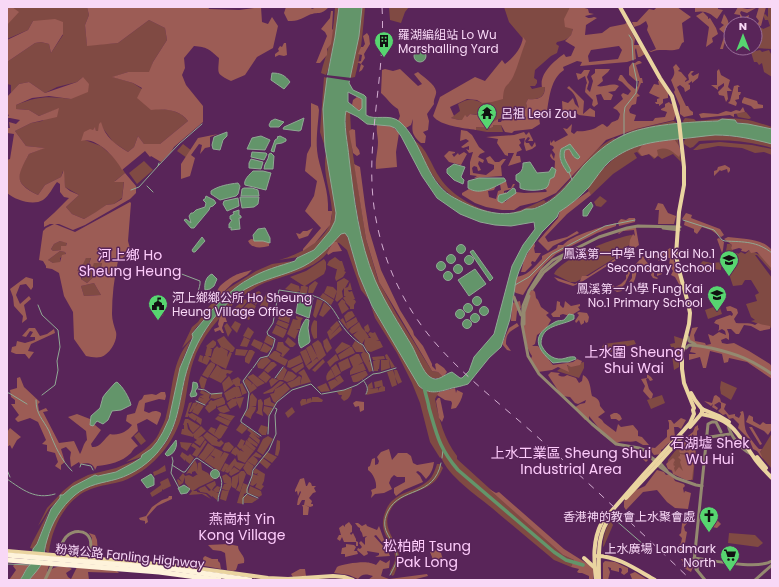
<svg xmlns="http://www.w3.org/2000/svg" width="779" height="587" font-family="Poppins,'Noto Sans SC',sans-serif">
<style>
.green{fill:#804a43}
.forest{fill:#9c5c55;fill-rule:evenodd}
.water{fill:#63956a;stroke:#90a994;fill-rule:evenodd}
.pier{fill:#592559}
.lines{fill:none;stroke-linecap:round;stroke-linejoin:round}
.stream{stroke:#90a994;stroke-width:1}
.river{stroke:#63956a;stroke-width:3.5}
.minor{stroke:#948970;stroke-width:3}
.major{stroke:#ead4a0;stroke-width:4}
.highway{stroke:#fef3db;stroke-width:5}
.rail{stroke:#d3aed1;stroke-width:1;stroke-dasharray:7 7;stroke-linecap:butt}
.labels{text-anchor:middle;dominant-baseline:central;stroke-width:3;stroke-linejoin:round;paint-order:stroke}
.poi-label{font-size:12px;fill:#f8d8f6;stroke:#592559;text-anchor:end}
.street-label{font-size:12px;fill:#f8d8f6;stroke:#592559}
.quarter-label{font-size:14px;fill:#fdcbfb;stroke:#592559}
</style>
<rect width="100%" height="100%" fill="#592559"/>
<g class="green">
<path d="M12,7H87L89,15L85,25L87,45L118,43L149,20L165,28L167,40L153,62L150,72H128L113,77L133,83L142,89L146,104L151,109C165,109 179,109 188,121L160,144H144L138,136L134,147L128,152L113,142L102,127L98,131H96L95,128L85,140L101,146L117,160L125,173L115,181H124L122,198L114,204L106,205L97,212L84,219L72,214L66,207L79,195L65,187L63,171L61,177L45,185L38,195C13,182 16,176 29,154L44,148L26,146L15,131L31,123L42,121L58,109L39,116L29,110L16,109V105C38,96 48,96 71,99L83,77L77,82L57,87L45,93L29,82L19,84L11,93V85L7,84V62L35,43L41,42L49,44L51,53L63,35L43,21H33L28,30L7,39V24Z"/>
<path d="M335,7H339L335,37L328,70L326,75L321,73C323,64 326,57 328,48C333,35 334,21 335,7Z"/>
<path d="M362,7H365C363,30 361,55 355,77L350,78L359,36Z"/>
<polygon points="389,7 409,7 405,12 401,23 390,20"/>
<path d="M504,7H570C573,23 579,39 557,42L556,44L559,46L557,53L551,56L535,70L534,78L537,80V83L535,86H530L532,89L545,86C545,98 538,100 528,99L526,103L527,107L523,112L499,119L489,124L486,121L487,113L478,115L470,114L467,117L465,116L463,120H459L451,118L460,111L458,104C467,99 472,98 482,103L503,89L512,78L525,41L509,22Z"/>
<polygon points="768,7 772,7 772,49 755,48 755,32 759,30 755,30 755,26 757,28 762,28 763,29 770,26 768,20 765,20 763,15 765,14 768,17"/>
<polygon points="760,50 762,52 769,50 772,56 772,77 764,72 762,63 759,65 757,62 754,62 751,52"/>
<polygon points="324,77 327,78 323,109 325,147 320,132"/>
<path d="M345,111L350,112L352,148L366,239L378,280L396,313L425,360L432,371L438,372L443,377L440,378H431C421,372 417,355 411,345C399,323 385,304 375,281C364,255 359,226 355,199C350,170 346,140 345,111Z"/>
<polygon points="746,112 751,118 749,119 738,117 736,113"/>
<path d="M685,118L694,119L696,121C711,120 726,117 741,119C752,120 762,124 772,127V129L722,119L718,121L684,124L683,121Z"/>
<path d="M673,121L676,122V124C636,128 612,134 584,166C565,186 558,200 530,210L529,209C524,210 519,212 514,213C489,216 457,205 440,185C429,172 421,155 414,140C427,148 431,165 440,178C453,198 490,219 515,212C524,209 534,204 544,200L546,202C572,186 586,151 614,138L615,139L633,130Z"/>
<polygon points="493,125 501,125 503,132 487,132 476,130 476,127 491,128 493,127"/>
<path d="M713,135C734,136 753,138 772,144V148C748,141 724,139 699,141L693,147L690,148L684,144V141L686,138Z"/>
<path d="M678,139L681,162L673,154L662,159L658,156L654,159L649,154L641,156L637,152L634,153L637,158L613,174L591,195L587,188C615,152 632,141 678,139Z"/>
<polygon points="720,142 752,145 772,149 772,155 764,152 755,153 742,148 718,146 697,150 693,150 700,144"/>
<polygon points="183,144 192,151 187,158 177,151"/>
<path d="M326,153L336,213L334,225L324,239L314,250L298,257L279,260C301,254 333,238 332,211C331,192 322,173 326,153Z"/>
<polygon points="144,161 153,170 137,184 129,173"/>
<polygon points="600,196 607,201 601,207 596,206 594,202"/>
<polygon points="341,233 345,233 347,235 359,275 369,300 361,290 347,250 339,243 333,242"/>
<path d="M631,235L633,236L632,243L622,250L623,253L576,282H570L554,274C561,258 614,238 631,235Z"/>
<polygon points="60,241 67,242 66,247 61,250 53,251 51,249 54,244"/>
<path d="M727,244H730L732,245L731,248L734,253H737L738,254L741,252L745,254L750,250L760,255L772,267V272L757,255H755L772,278V328L766,327L751,321L755,320L751,317L746,304L757,301L755,295L759,293L751,280H745L742,285L733,286L730,277L728,266L725,264L721,267V270L713,269L712,272L707,273L700,271L699,265L703,261L711,263L723,262C724,255 727,250 727,244Z"/>
<path d="M331,245C324,269 283,275 262,284C254,288 246,293 239,299C220,316 201,337 193,362C187,380 187,400 181,418C177,432 168,447 158,457C149,467 136,476 123,481C113,484 101,485 91,489C66,498 52,527 49,552H47C43,546 47,538 50,532C57,511 72,492 94,485C104,481 114,481 123,477C137,471 150,460 160,450C178,431 179,402 185,379C193,342 215,312 244,289L327,249Z"/>
<polygon points="60,251 65,252 66,255 60,258 60,263 53,263 48,260"/>
<polygon points="91,257 88,267 85,273 76,271 86,258"/>
<polygon points="335,257 340,261 342,261 345,270 344,271 346,272 343,277 336,281 335,278 337,269 336,269 327,265 329,261"/>
<polygon points="324,259 326,262 326,269 324,274 305,286 308,287 307,293 300,293 300,291 296,292 285,289 291,283 299,286 300,291 301,286 304,286 290,277 306,271"/>
<polygon points="293,261 248,279 226,296 195,329 192,334 193,337 182,348 192,327 198,322 206,310 213,302 229,288 256,271 272,264"/>
<polygon points="94,263 102,263 100,271 87,283 81,279"/>
<polygon points="344,278 349,281 345,288 348,287 350,282 352,290 348,290 349,292 352,291 355,299 353,299 355,300 356,302 354,305 354,309 350,309 350,307 346,303 346,302 343,298 344,297 346,297 344,296 344,288 342,291 343,297 337,302 335,300 337,291 334,299 324,293 327,286 333,287 337,291 337,282"/>
<polygon points="315,281 318,283 313,293 308,293 309,286"/>
<polygon points="94,283 101,295 84,296 81,286"/>
<polygon points="259,291 261,293 256,305 247,299 250,295"/>
<polygon points="267,292 271,293 267,309 260,306"/>
<polygon points="323,293 334,300 331,305 320,297"/>
<polygon points="245,299 248,301 236,315 231,311"/>
<polygon points="317,299 323,301 316,318 314,317 313,315"/>
<polygon points="342,299 346,302 345,303 349,309 342,314 338,304"/>
<polygon points="161,300 166,302 163,316 157,315"/>
<polygon points="249,302 256,306 249,320 247,319 250,308 246,319 237,315"/>
<polygon points="324,302 331,308 323,317 319,315"/>
<polygon points="719,305 722,314 708,319 705,310"/>
<path d="M371,306L397,347L419,385L424,391L439,392L435,399C439,419 444,439 457,456V459L563,555L574,560L571,567L554,560C534,543 513,526 492,508C476,495 448,476 441,457L440,458L430,442L420,403L412,383L397,353L375,318Z"/>
<polygon points="352,311 355,316 346,322 344,316 348,312"/>
<polygon points="281,312 291,314 289,323 278,319"/>
<polygon points="296,316 303,318 301,321 300,329 296,329 299,330 295,339 287,334 290,327 292,328 290,327 293,319 298,320 296,318"/>
<polygon points="356,317 358,322 348,329 349,331 351,328 359,322 362,328 365,331 364,327 368,324 370,330 368,333 365,331 369,337 368,338 371,338 368,334 370,332 373,333 375,332 379,340 376,340 380,341 383,347 371,352 367,351 364,344 365,339 362,344 353,335 358,331 352,334 348,330 340,320 343,318 348,328 346,323"/>
<polygon points="278,320 289,324 287,329 276,324"/>
<path d="M314,320L317,321V338L314,339C310,331 310,327 314,320Z"/>
<polygon points="235,321 241,324 237,333 231,327"/>
<polygon points="337,321 340,325 331,335 340,326 342,330 330,340 327,332 330,329 332,331 330,328"/>
<polygon points="227,323 232,330 228,337 224,326"/>
<polygon points="276,325 287,330 285,335 283,338 272,333"/>
<polygon points="248,327 254,332 250,339 243,336"/>
<polygon points="267,335 274,340 272,346 264,342"/>
<polygon points="224,336 228,341 235,348 233,352 230,352 232,353 226,369 212,362 210,359 207,365 198,361 200,355 203,356 202,362 204,356 206,356 205,355 207,347 206,346 213,340 216,342 216,345 213,348 210,348 212,349 211,356 208,356 211,358 214,349 217,346 219,348 221,347 228,351 227,357 230,351 221,347 217,340"/>
<polygon points="674,336 683,339 680,350 679,367 674,370 672,355 675,354 676,352 674,347 671,347 670,344 675,343"/>
<polygon points="244,337 250,340 247,347 240,346"/>
<polygon points="288,337 296,344 293,347 290,347 285,342"/>
<polygon points="327,338 332,348 327,353 324,347 323,341"/>
<polygon points="254,339 263,343 260,350 251,345"/>
<path d="M191,340C187,350 182,359 180,369C171,403 172,435 141,457C137,459 131,460 126,462C138,454 153,446 159,433C161,428 165,422 166,416C173,392 171,359 191,340Z"/>
<polygon points="318,340 321,343 326,355 319,361 317,357 313,361 317,358 319,361 309,370 306,366 312,362 306,348 311,345 317,356 312,344"/>
<polygon points="634,340 636,344 624,347 624,350 617,352 616,350 610,352 611,354 604,355 602,347 604,344"/>
<path d="M355,341L362,345L365,352L369,354L370,360L369,361L371,363L372,371L369,372C367,365 362,361 361,354L363,352H356L352,346Z"/>
<polygon points="278,342 283,342 284,345 290,349 283,357 281,356 282,353 276,350"/>
<polygon points="342,342 351,346 337,354 335,350"/>
<polygon points="264,343 272,348 267,353 260,351"/>
<polygon points="350,347 352,347 355,353 340,360 338,355"/>
<polygon points="236,349 248,350 245,356 235,355"/>
<polygon points="306,349 311,361 306,366 300,352"/>
<polygon points="249,350 252,350 255,352 249,364 245,362 245,358"/>
<polygon points="274,351 276,351 281,354 280,356 288,360 285,366 268,357"/>
<polygon points="336,354 339,360 335,362 330,367 327,362"/>
<polygon points="356,354 359,354 363,362 358,365 363,363 366,370 350,375 350,371 353,367 349,358"/>
<polygon points="387,354 395,367 391,368 389,359 390,368 381,371 381,360 388,360 386,359 385,355"/>
<polygon points="300,355 303,362 290,368 287,367 288,361"/>
<polygon points="384,356 385,359 377,360 380,360 379,369 378,369 378,371 374,371 373,361 376,360 373,360 372,357"/>
<polygon points="267,357 271,361 263,369 258,368 257,364 261,359"/>
<polygon points="348,358 351,367 341,372 338,363"/>
<polygon points="323,359 325,362 315,372 312,370"/>
<polygon points="211,362 215,364 215,366 208,378 202,375 208,365"/>
<polygon points="271,362 274,362 277,365 268,373 264,370"/>
<polygon points="584,362 584,368 579,378 557,371 562,367"/>
<polygon points="303,363 304,367 296,373 291,369"/>
<polygon points="336,364 341,373 335,377 331,368"/>
<polygon points="217,365 222,369 218,377 222,369 233,371 230,374 227,373 226,375 227,376 221,383 209,377"/>
<polygon points="284,367 287,370 283,380 279,380 271,387 269,381 272,378 279,380 276,378"/>
<polygon points="304,369 311,382 300,385 302,376 298,373"/>
<path d="M331,369L335,377L327,381C325,376 327,373 331,369Z"/>
<polygon points="393,370 395,376 394,370 397,370 402,382 398,384 395,377 397,385 392,387 387,372"/>
<polygon points="264,371 271,377 266,383 258,377"/>
<polygon points="288,371 292,372 297,376 293,380 287,382 283,380"/>
<path d="M364,371H366L368,375C364,378 359,383 353,382L351,376Z"/>
<polygon points="253,374 265,383 257,387 247,377"/>
<polygon points="340,375 344,381 331,390 328,382 335,379 338,382 335,378"/>
<polygon points="201,376 207,379 204,389 201,388 200,384 199,381"/>
<polygon points="229,376 233,383 232,380 238,377 241,380 240,381 240,384 242,383 247,393 242,395 240,386 236,387 234,384 224,392 222,383"/>
<polygon points="299,376 301,377 300,385 291,388 287,383 294,380"/>
<polygon points="246,378 252,383 251,385 253,383 257,388 250,393 248,388 249,387 248,388 244,382"/>
<polygon points="382,380 383,386 385,387 385,391 366,395 368,389 368,385 372,382 373,388 369,389 378,388 379,391 379,388 382,386 375,388 374,382"/>
<path d="M280,381L284,382C281,386 275,387 273,392L264,394L263,393L272,388Z"/>
<polygon points="721,381 737,388 731,400 721,394 720,388"/>
<polygon points="285,383 290,389 275,403 273,401 270,394 274,393 275,389 281,386"/>
<polygon points="326,383 330,391 321,392 317,387"/>
<polygon points="234,387 239,387 242,396 236,398 236,397 227,401 224,393"/>
<path d="M352,388C351,394 350,399 344,401L341,398L342,395H339L337,392Z"/>
<polygon points="201,390 210,394 209,398 210,399 211,394 222,393 222,397 215,399 211,398 205,405 198,400 199,397 204,399 199,396 204,395 200,393"/>
<path d="M252,393L257,399L256,406H251L256,407C256,412 251,414 251,419L244,415L249,408L250,396Z"/>
<polygon points="662,395 665,403 651,409 647,400"/>
<polygon points="223,397 225,401 225,404 217,407 216,405 216,408 209,413 205,408 207,405 209,404 208,403 211,400 213,401"/>
<polygon points="244,397 240,409 236,401 237,405 230,409 227,403 232,399"/>
<polygon points="270,397 271,402 275,404 274,407 264,405 264,400"/>
<polygon points="312,397 318,397 323,400 322,402 312,402 301,406 300,402 302,399 306,399 307,403 307,399 311,398 312,401"/>
<polygon points="261,399 263,403 262,410 263,416 256,413 258,410 258,400"/>
<polygon points="192,402 188,413 189,414 192,413 202,419 201,425 196,421 197,418 195,421 189,417 189,415 188,417 185,417 189,403"/>
<polygon points="198,402 195,407 198,403 204,406 198,415 192,412 194,408 191,412 189,412 193,403"/>
<polygon points="226,405 230,411 224,413 220,412 217,408"/>
<polygon points="264,406 273,408 268,416 263,411"/>
<polygon points="292,407 295,412 288,418 285,413"/>
<polygon points="220,413 235,416 231,421 218,415"/>
<polygon points="218,416 231,421 228,426 215,419"/>
<polygon points="185,419 188,419 200,426 193,433 190,429 193,425 190,429 188,423 187,423 188,429 193,434 201,426 206,431 198,438 202,436 205,439 200,446 194,442 197,440 194,438 193,435 193,437 181,434 182,429 184,429 184,425 183,425"/>
<polygon points="241,423 248,428 242,434 236,430"/>
<polygon points="220,424 228,427 221,438 219,439 208,431 211,427 216,429 214,434"/>
<polygon points="261,425 268,427 266,435 262,435 258,431"/>
<polygon points="249,428 260,437 259,438 253,434 260,440 259,444 249,436 251,433 247,430"/>
<polygon points="139,432 146,441 141,445 134,436"/>
<polygon points="207,432 218,439 217,441 219,442 221,440 224,443 220,447 212,445 203,436"/>
<polygon points="772,433 772,469 759,454"/>
<polygon points="268,436 273,439 263,455 257,451 263,439"/>
<path d="M687,436L697,437L693,480C683,479 674,473 667,467L668,460Z"/>
<polygon points="249,437 258,444 257,447 249,442 256,448 254,451 245,444 246,440 249,442 247,440"/>
<polygon points="241,439 245,441 243,446 245,444 254,451 250,456 249,455 250,456 245,463 238,460 237,454 236,456 231,453 233,449 236,447 239,450 239,451 240,450 244,452 241,449 242,448 240,449 237,446"/>
<polygon points="205,440 207,442 197,457 192,455 196,449 191,446 193,443 200,448"/>
<polygon points="277,440 280,441 280,449 278,456 275,455"/>
<polygon points="180,442 192,443 187,451 181,447"/>
<polygon points="229,442 234,447 230,452 224,451 227,446 224,451 222,449 225,443"/>
<polygon points="208,443 215,448 204,461 198,457 203,451 206,453 203,451"/>
<polygon points="215,448 223,452 220,458 224,452 229,454 220,471 214,468 204,461 210,455 214,458 213,460 215,457 210,455"/>
<polygon points="182,452 188,456 190,454 194,458 190,464 186,461 186,459 185,461 180,456"/>
<polygon points="256,452 262,456 260,458 253,456 257,459 258,461 255,466 247,461"/>
<polygon points="267,452 277,457 272,463 263,457"/>
<path d="M141,458C132,466 107,478 95,475L73,487L63,495H60C60,502 53,504 49,509C45,515 42,521 38,526L47,508L63,491L74,482L88,475L116,468Z"/>
<polygon points="235,458 237,462 245,464 240,470 234,466 235,464 231,470 234,467 240,471 231,476 229,474 230,471 228,473 225,472 226,469 224,472 221,471 225,463 229,465 227,468"/>
<polygon points="263,458 271,464 267,469 259,462"/>
<polygon points="195,460 197,464 197,471 198,463 201,462 202,470 208,473 214,480 199,487 193,491 197,491 197,492 206,494 211,499 202,494 189,495 192,491 185,483 185,477 183,483 179,486 177,480 178,479 182,482 179,478 183,473 185,476 189,475 193,477 198,474 203,474 197,474 195,471 192,472 192,474 189,473 186,474"/>
<polygon points="247,461 254,466 252,470 251,476 247,474 243,468"/>
<path d="M437,464H440L443,468C440,474 437,481 430,485C418,493 399,495 391,509C380,527 396,538 399,555C400,562 396,569 394,575L392,576L390,571C392,568 394,564 395,560C397,544 375,535 386,510C394,491 415,493 429,480C433,476 435,470 437,464Z"/>
<polygon points="165,465 166,471 154,476 153,472 158,470"/>
<polygon points="255,468 265,474 264,481 262,485 264,486 261,490 255,487 257,483 253,486 250,485 253,474 259,476 257,475 258,473 256,474 253,473"/>
<polygon points="241,471 244,471 246,474 240,492 236,490 239,484 238,474"/>
<polygon points="226,474 231,478 232,485 229,491 222,489 224,484 227,484 224,483 222,476"/>
<polygon points="238,474 238,482 236,489 232,487 232,477"/>
<polygon points="168,478 171,486 163,490 162,489 162,491 152,497 150,493 161,485 160,482"/>
<polygon points="215,481 216,485 214,487 212,490 216,492 213,490 217,486 220,487 219,492 216,492 219,493 217,500 212,496 212,497 207,493 200,492 200,491 198,490 200,488 205,486 209,491 211,490 206,485"/>
<polygon points="243,483 248,485 247,493 244,494 243,504 237,503"/>
<polygon points="250,486 261,491 262,495 259,497 248,493"/>
<polygon points="222,490 229,491 226,501 220,499"/>
<polygon points="248,494 248,495 258,499 252,503 244,503 244,497"/>
<polygon points="50,509 36,546 33,549 30,548 32,543"/>
<path d="M611,521L613,525L604,546L603,547C603,538 605,528 611,521Z"/>
<polygon points="729,533 755,535 763,543 758,547 728,543"/>
</g>
<g class="forest">
<polygon points="7,7 12,7 19,12 7,25"/>
<path d="M87,7H208L209,9L239,10L261,7L262,22L268,24L272,17L278,26L273,48L257,57L245,75L231,81C216,73 218,75 219,58C209,49 207,47 194,46L184,58L185,68L182,75L186,85L203,106V122L174,147L171,152L161,162L151,156L150,157L145,151L122,170C116,158 96,136 81,141L84,132L90,129L93,130L95,127L96,131H98L99,124L101,122C105,137 115,144 128,152L134,147L138,136L144,144H160L188,121C179,109 165,109 151,110L137,98L142,88L133,83L112,77L128,72H149L153,62L167,40L165,28L149,20L118,43L87,46L85,25L89,15Z"/>
<path d="M286,7H310L312,9L317,7H329C320,16 319,11 309,15C300,19 299,21 288,21L284,13Z"/>
<path d="M570,7H581L588,9L589,13L594,14L585,16C588,19 591,18 594,17L597,18L586,25L585,35L602,33L610,27L625,24L627,22L635,39L634,45H640L645,54L640,57H638L636,48L635,50L636,59L627,62L580,66L582,62L577,61L563,67L564,70C551,78 549,98 547,112L542,110V113L546,115L539,118L540,124L532,129L514,131L512,133L505,132L501,125H493V127L491,128L476,127V130C464,128 440,126 433,116L440,97L475,77L485,81L502,60L505,64C513,58 522,48 523,37L526,41C521,53 518,66 513,77C507,88 504,83 503,99L492,102L482,103L477,100L467,99L450,107L454,116L451,118L459,120H462L465,115L467,117L470,114L476,115L487,113L486,121L489,124L498,119V122H501L503,118L523,112L527,107L526,103L528,99C538,100 545,98 545,87H542C539,74 554,61 564,54L566,57L571,56L575,47L565,41L571,35L573,29L565,27L564,19ZM619,46L622,50L618,59L589,62L588,56L591,50Z"/>
<path d="M657,7H668L669,8L677,7L691,17L682,23L684,42L682,43L679,49C670,52 660,48 651,52L648,50L651,51L656,49L647,30L648,26L646,21L640,25L634,27L632,22H637L649,9L654,10Z"/>
<path d="M695,7H718V9L723,10L717,19C710,13 705,10 695,12Z"/>
<polygon points="738,7 747,9 756,8 747,13 741,11 740,13 743,18 749,15 747,24 740,24 740,15 734,14"/>
<polygon points="758,7 766,7 761,26 757,25 759,21 756,17 759,7"/>
<polygon points="331,11 333,11 332,29 333,30 331,44 327,49 327,55 320,63 316,63 327,36 325,32 321,29 330,18"/>
<polygon points="703,12 708,17 708,19 710,18 716,28 718,34 712,38 713,42 706,47 709,27 696,16"/>
<path d="M724,14C734,26 726,36 723,49H720L725,34L719,29L724,25L721,23Z"/>
<polygon points="55,19 63,22 63,34 51,53 49,44 41,42 35,43 7,62 7,40 28,30 33,21"/>
<polygon points="367,33 369,36 370,44 364,54 365,58 361,64 364,66 362,70 359,72 361,64 357,62 361,61 362,55 358,54 361,47 363,47 365,44 363,36"/>
<polygon points="284,43 286,43 287,55 284,56 279,55 275,57 275,54 279,51 278,49 280,46 282,47"/>
<path d="M638,61H640L642,63L636,65L640,78H642L643,83H641L637,93L640,96L637,97L636,104L632,105L629,110L630,113L636,115L634,121H653L655,118L665,117L667,112L661,110V109L665,107V104L669,102L671,104L673,103L676,112L674,120L636,129L606,140L556,193L537,202L520,206L514,210H502L486,207L475,203L462,195V193L469,189C478,193 487,190 496,186L494,190L488,191L489,197L496,199L498,191L501,190L500,184L506,181L508,188H511L513,184H515C512,190 510,189 504,191V193L506,192V194L500,195L505,202L516,192L524,193L546,192L547,191L545,189L550,179L554,177L555,161L552,159L550,156L551,153L554,159L555,154L552,150L554,148L553,146L550,145V140L551,143L554,140L555,142L568,135L563,128L567,129L572,124L571,132L574,134L577,131C582,132 593,130 597,127C599,126 601,124 603,124L607,127C609,126 610,124 611,123C617,119 618,123 620,114L617,110L613,108L623,99L621,95L623,93L628,95L631,91L622,82L618,80L620,75H622L628,83L635,89L638,86L639,81H636L629,75V67L632,63H635ZM565,146L575,150L578,155L569,149H566C561,156 567,164 568,173L560,160Z"/>
<path d="M676,64L680,69L678,71L681,72L687,79L685,81V82L689,80L688,75L691,71H694L691,74L693,76L699,73L698,78L692,83V81L688,84L690,85V89L685,92L684,88L680,85L677,87L686,106H688L690,110L693,112V115L684,117L680,114V106L674,92L675,90L671,80C675,75 675,72 673,67Z"/>
<path d="M385,69L393,71L400,69L418,86L422,84L414,74L418,72C423,77 435,84 436,91C437,95 433,99 434,104L427,114L429,121L428,130L423,132L426,136L425,143H421C411,134 412,131 413,119L411,125L406,128L398,121L400,116L398,109C392,106 386,97 381,93L382,70Z"/>
<path d="M595,69H610L608,72L602,77L603,81L597,86C605,88 611,82 619,86L615,91L608,92L613,95L611,100H604L601,94L596,95L598,104L594,107L592,105L593,100L585,92L586,85L587,83L585,76L578,80L576,73L581,74L584,70H590L587,77L589,82L587,89L590,92L593,81L591,76L595,73Z"/>
<polygon points="719,69 721,75 730,80 728,87 732,91 727,91 728,99 726,102 724,96 719,95 718,92 724,86 724,83 718,87 718,90 711,85 717,85 717,71"/>
<path d="M83,77L89,84L88,92L71,99L49,96L32,98L16,105V109L29,110L39,116L59,108L57,117L31,123L15,131L26,146L45,148L29,154C17,176 13,183 38,195L45,185L61,177L64,170L65,187L70,191L79,195L66,207L72,214L84,219L96,212L106,205L114,204L122,199L124,182H114L125,173L136,186V193L130,199L85,225L73,230L59,224H55L75,232L130,202L131,203L128,241L131,252L118,261C114,278 112,296 112,314C112,320 114,326 116,332C118,340 110,354 101,357C96,358 91,357 86,356L74,339L73,312L64,296L59,273L52,269L46,268V266L43,261L39,260L43,231L46,228L54,224H50L44,227V222L54,213L69,198L64,197L60,192V184L57,182C53,187 49,196 43,200C33,206 15,200 7,193V160L10,159L14,134L7,133V128H10L9,122L16,124L20,120L10,118H7L9,115L7,114V97L19,84L29,82L45,93L77,82ZM60,241L67,243L66,246H61V250L53,251L51,249L54,244ZM60,251L65,252L66,254L62,255L60,262L53,263L48,260ZM86,258H91L88,267L85,273L77,271L80,265L83,264ZM94,263H102L100,271L87,283L81,279V277L90,274ZM94,283L101,295L84,296L81,286Z"/>
<polygon points="660,80 668,93 668,98 663,99 663,103 659,106 659,104 656,104 655,102 657,102 657,99 660,98 649,93 654,84 659,85 658,81"/>
<polygon points="738,85 740,87 738,87 738,92 741,92 740,95 739,95 739,99 735,100 737,103 736,106 728,103 730,101 734,86"/>
<path d="M569,86L584,101L583,114L590,108L595,111V117L579,115L573,110L570,112L568,120L563,118L562,101L568,103L573,98L575,104L579,108C577,100 575,92 567,88Z"/>
<polygon points="357,97 363,100 362,108 359,111 352,105 353,100"/>
<polygon points="744,97 757,101 758,104 763,105 763,108 754,109 751,106 742,103 742,101"/>
<path d="M311,103L318,106L319,110C318,125 315,142 318,157C322,175 329,192 328,211H332V213L330,225L315,243L303,251V249L321,228L305,211L314,196L317,181L305,171L307,154L311,146Z"/>
<polygon points="743,107 745,112 734,114 734,117 730,115 701,118 699,114 703,113 718,114 726,111 731,112 736,110 740,111"/>
<path d="M377,125L392,126L399,133L396,152L397,167L376,169C375,159 378,151 378,142C378,136 376,131 377,125Z"/>
<polygon points="352,129 355,130 356,146 359,150 360,154 357,156 353,153 349,131"/>
<polygon points="461,130 467,131 472,135 479,147 485,152 480,154 478,157 484,160 483,163 479,161 478,164 481,170 478,171 477,167 474,166 472,168 473,173 486,175 494,169 494,165 488,163 486,158 490,156 495,162 499,162 503,159 506,159 501,166 502,176 474,178 477,176 470,175 470,162 473,152 469,153 466,149 469,150 469,146 463,148 461,147 469,141 466,139 460,141"/>
<polygon points="524,132 526,135 529,132 533,140 533,141 528,141 530,138 528,137 525,141 526,143 529,143 530,145 532,147 535,142 536,146 532,149 526,151 524,144 525,138 519,139 521,143 519,145 522,150 517,152 516,156 520,156 521,162 508,166 514,153 508,153 508,156 505,155 497,143 498,139 486,137 514,135"/>
<polygon points="218,134 210,137 210,147 205,148 200,154 202,145 199,144 191,155 195,158 190,176 181,179 181,164 198,138"/>
<path d="M674,139C678,144 683,150 679,157C671,151 668,146 657,150L658,155L655,158L649,154L642,156L638,151L644,143Z"/>
<polygon points="449,151 455,152 455,153 452,154 454,157 458,153 459,155 464,152 467,154 461,165 449,162 444,156"/>
<polygon points="354,164 360,167 365,205 369,230 381,270 400,310 413,331 414,335 423,346 432,364 432,366 436,370 435,364 437,363 444,368 447,372 443,377 438,372 432,371 379,282 366,239"/>
<polygon points="725,165 730,168 730,171 728,173 727,169 721,171 720,170 714,176 714,171 717,170 718,167"/>
<polygon points="589,191 591,195 567,214 545,237 548,242 567,237 577,231 579,233 553,246 548,251 538,241 558,218 560,211"/>
<polygon points="658,203 663,204 668,213 676,216 674,224 658,224 659,210 655,210"/>
<polygon points="686,213 692,215 691,218 720,229 724,235 721,237 711,230 702,227 697,234 694,232 694,229 684,225 685,220 682,219"/>
<polygon points="629,218 635,218 635,222 619,226 618,222 621,219 626,220"/>
<path d="M616,223V226L597,233L556,254L545,264L534,277L523,295L516,293L512,290L511,283L516,282L514,277C527,277 534,267 542,259V256L557,248L558,245H563C572,235 602,227 616,223Z"/>
<polygon points="313,228 308,236 299,239 296,233 300,234 303,231 307,231"/>
<polygon points="628,228 636,228 639,245 632,250 629,247 630,240 633,234 635,236 634,230 623,231 619,234 618,233"/>
<path d="M728,237C744,239 761,238 772,250V269L757,252L751,253L749,250L746,252L741,251L742,249L739,248L732,250L731,248L732,245L724,239Z"/>
<polygon points="719,238 724,242 723,250 722,253 717,239"/>
<path d="M251,239L269,242V246C261,248 252,249 248,241Z"/>
<polygon points="333,242 337,242 342,251 333,252 328,255 327,253"/>
<polygon points="534,242 535,246 534,248 535,253 541,253 535,262 532,261 531,263 532,265 525,272 521,272 524,260"/>
<polygon points="670,248 672,248 674,262 676,263 682,285 680,286 675,277 671,275 673,271 669,265 670,258 665,258 658,261 661,256 648,260 647,258 663,253"/>
<polygon points="627,251 629,252 580,283 573,286 558,281 554,277 575,284 580,281 582,276 588,276"/>
<path d="M643,256C646,264 655,269 662,273V274L657,276V272H654V276L658,278L657,279L653,278L651,275L652,271C646,268 640,270 635,265Z"/>
<polygon points="629,265 631,269 634,268 637,271 635,279 633,283 629,282 632,278 632,271 631,271 625,284 621,288 622,291 617,292 612,289 612,284 615,287 621,284 626,279 626,275 628,274 628,267"/>
<path d="M252,270L247,275L233,283L217,298H214L213,296C217,293 217,290 220,286C233,275 236,274 252,270Z"/>
<polygon points="26,277 33,279 33,287 31,290 26,284 20,285 16,295 20,304 29,296 31,299 24,305 27,319 22,323 23,316 14,306 13,297 10,289"/>
<path d="M533,290L535,292L536,298L538,300L541,307L549,313L546,315L551,320L546,329L537,335L535,344L532,346H538L553,365L573,362L577,359L582,361L580,365L571,367L567,365L569,372L558,367L552,370L538,372L531,359L532,356C527,349 522,331 521,322C521,314 527,299 530,291Z"/>
<polygon points="520,301 521,308 517,311 516,321 511,321 512,303"/>
<polygon points="557,301 560,302 560,305 563,308 564,307 565,301 571,306 580,304 580,306 578,307 580,310 570,316 563,314 560,315 560,317 553,317 551,314 556,310"/>
<path d="M730,306L737,309L738,313L734,319L736,323C743,324 748,322 755,325L758,323C762,325 766,325 770,326V329L760,331L751,326L744,325L739,334H736L731,329H727L729,334V340L726,338L721,340L722,343L727,344L734,343L749,351L770,364L772,367V379L747,362L729,358L728,362L724,363L722,354L710,351L706,368H703L700,357L689,360V354H696L695,353L690,352L693,343L690,342L689,339L692,328L698,327L694,335L695,341L705,343L706,345L711,344L708,334L713,336L719,332L726,335L725,331L722,329L718,331L719,329V325L714,323L716,320L730,315L732,316L733,314L731,311H727L726,307Z"/>
<polygon points="579,312 587,313 589,317 588,322 586,323 584,320 584,323 581,325 579,320 576,323 575,321 579,315 577,313"/>
<polygon points="220,316 225,316 227,322 224,322 222,328 224,333 222,333 220,330 215,332 214,329 219,327 218,324"/>
<path d="M517,323L519,326C510,332 506,332 506,344L511,351L507,350L502,344L509,328Z"/>
<polygon points="29,328 35,328 40,336 47,334 54,329 55,333 31,344 28,351 34,352 29,359 25,354 16,354 11,352 12,347 16,346 17,341 25,343 35,340 35,337 30,337 33,332 30,331 26,337 22,336"/>
<path d="M551,372L560,373L558,375C562,377 564,377 567,375L576,378L579,383L582,381L583,375C591,379 590,389 592,396C597,398 600,400 600,406L605,412L598,417L602,420L604,423L616,432L618,424L621,427L633,425L638,431V436L642,437L649,445H643L636,441C630,443 622,440 617,443V445L600,433L602,432L589,416V419L585,420L574,408L580,404L585,403L586,400L578,404L575,403L570,397L562,396L559,392L548,375Z"/>
<polygon points="647,374 651,377 653,380 650,381 648,378 646,379 649,389 653,394 652,398 650,399 643,391 645,386 641,379 647,378"/>
<path d="M20,377L24,387L40,402L38,404L39,411L46,408L48,411L43,412L59,443L74,441L80,454C83,449 83,444 87,440L86,431L68,417L77,414L90,419L91,425H95L101,430L91,444L92,447C100,448 104,439 110,434C118,436 127,432 132,425L126,421L127,415L135,413L139,401L142,399L144,395L152,394L156,395L161,392H165L166,396L165,400L159,399L145,403L144,411L149,413C153,411 156,410 161,413V415L157,425L147,419L137,424L138,431L131,438L138,446C134,448 133,450 131,453C122,462 109,465 97,466L95,470C93,462 86,463 80,464L79,462L71,467L70,458L71,452L66,447L61,449L65,462L61,465V470L55,466L58,462L55,453L47,451V445L42,444L46,440L38,422L30,418L18,422L15,419L19,415L11,404H15V400L11,397L10,390L17,388V378Z"/>
<path d="M455,388L456,393L457,390L463,393C462,399 459,404 456,408L451,409L452,403L451,401L445,400L437,395L439,392Z"/>
<path d="M716,395L720,398L721,402L726,404L724,409L729,415L735,414V416L739,418L741,414L740,412L743,411C745,416 744,422 745,427C745,433 755,445 759,449H762L760,452L763,459L757,451L753,449L749,439L738,428L739,424L733,418L729,419L726,414L723,415L718,411L721,408V403L719,402L714,405L718,408L717,410L712,407L713,404L711,406L704,401L712,403L714,396Z"/>
<polygon points="438,398 440,398 444,417 442,422 439,418 436,401"/>
<polygon points="356,401 364,402 364,410 360,412 359,406 355,407 353,403"/>
<polygon points="614,413 617,413 620,415 622,419 619,421 616,419 611,419 610,415"/>
<polygon points="749,415 753,417 753,421 760,425 763,422 766,424 772,424 772,429 768,435 764,431 746,422"/>
<path d="M681,418L686,420L681,429L678,427H674L675,438L670,439L671,442C666,444 665,448 661,450L662,454L654,455L648,447L655,448L667,437V430L669,429V423L668,420H671L674,424Z"/>
<polygon points="698,425 698,428 699,429 697,431 697,440 694,438 693,434 692,435 692,442 696,446 692,479 691,480 686,480 673,474 672,470 668,469 666,464 673,458 675,460 673,464 675,463 673,465 675,466 674,468 675,472 679,467 683,471 680,462 681,460 678,457 680,456 680,454 685,455 685,453 680,453 679,451 681,449 689,451 688,447 683,445 684,441 687,440 688,436 693,432 695,427"/>
<polygon points="749,427 752,427 762,444 760,445"/>
<polygon points="10,428 21,437 17,440 12,449 10,445 7,447 7,432"/>
<path d="M389,449L392,460L398,453H407L411,456L413,463L417,465L434,462C433,469 431,474 426,479L421,473L418,471L416,472L420,476L423,482L404,490L396,496L394,493V488L405,482V477H397L394,475L391,478L389,483L392,489L384,493L375,494L371,498L372,493L371,490L376,488C377,482 373,473 368,470V467L370,466L372,459L375,458V465L378,464L379,461L377,457L381,452Z"/>
<polygon points="633,450 639,451 648,460 646,462"/>
<polygon points="657,470 664,472 666,475 670,474 673,477 675,481 684,484 685,486 683,488 684,493 685,491 691,493 688,509 675,508 667,502 657,490 643,492 626,510 624,507 624,501 634,491 645,486"/>
<polygon points="304,478 306,486 307,486 309,482 311,483 312,486 316,486 314,488 316,492 313,493 309,498 312,501 311,504 313,504 313,506 310,507 305,505 309,507 308,515 303,515 303,507 302,505 304,505 305,500 302,500 299,505 297,505 298,499 301,492 300,491 298,496 297,491 295,492 295,490 300,479"/>
<polygon points="489,489 496,493 499,492 564,549 591,566 594,570 593,580 589,580 589,576 582,573 579,573 577,572 579,569 571,567 574,560 563,555"/>
<polygon points="169,496 172,496 172,499 157,506 147,517 148,522 145,524 145,521 140,520 139,518 146,516 152,507 162,500 168,498"/>
<polygon points="715,518 721,524 717,528 712,527 712,525 713,519"/>
<polygon points="684,521 687,523 684,527 685,531 687,532 683,554 678,550 677,547 681,543 682,538 679,535 681,533 682,524"/>
<polygon points="349,522 352,526 352,532 350,533 351,535 353,533 356,539 356,541 358,542 358,546 356,546 356,542 344,542 342,537 340,541 337,539 339,535 341,535 339,528 343,525 345,527 345,525"/>
<polygon points="355,523 358,523 362,526 366,524 367,526 377,530 379,526 386,545 385,546 376,535 374,536 383,546 386,547 390,556 375,557 379,555 379,553 367,551 368,554 364,556 357,550 358,548 360,549 362,547 359,543 361,541 365,545 365,538 367,536 363,537 362,533 360,530 360,528 358,527"/>
<polygon points="89,533 95,535 97,540 98,555 91,555 92,538"/>
<path d="M228,544L238,546C238,553 246,555 244,563L238,564L236,570L233,571L227,570L225,553L221,551L213,550L208,545Z"/>
<polygon points="346,544 354,545 356,547 354,551 357,551 358,554 345,557 345,554 341,554 342,548 346,547"/>
<polygon points="437,550 441,553 443,560 434,562 430,552"/>
<polygon points="205,556 212,559 218,559 218,561 220,563 221,569 199,565 204,563 203,558"/>
<polygon points="681,559 693,560 693,567 691,572 684,568 682,564 684,565 684,564"/>
<path d="M380,560L386,563L390,560L389,568L383,569L381,576L389,579L427,574L428,576L412,580H368L373,576C367,574 362,573 358,579L349,575L334,573L337,567C342,564 364,561 370,563C372,563 374,564 376,565Z"/>
<polygon points="605,561 615,562 628,568 628,572 624,575 621,573 622,570 621,568 619,568 619,572 611,570 611,568 608,567 610,572 608,580 603,580 603,563"/>
<path d="M15,564L30,565C26,568 24,575 20,580H9L16,570L13,566Z"/>
<path d="M41,565H49L47,572C54,566 64,564 72,569L66,573L68,577L71,579L77,567L117,571L119,573L88,572L89,580H29Z"/>
<polygon points="300,569 305,569 306,576 293,577 291,574"/>
<polygon points="635,572 648,580 632,579 630,574"/>
</g>
<g class="water">
<path d="M339,7H362L359,36L349,83L353,90L364,95L366,97V115C374,121 390,113 400,122C423,142 425,180 451,196C470,207 495,218 518,212C521,212 523,210 526,209C528,209 530,209 532,209C535,209 540,206 543,205C561,196 571,180 584,165C595,154 607,143 622,136C646,124 690,122 718,121L722,119L735,120L737,123L748,124L772,129V144C753,139 735,135 715,135C703,136 691,138 678,139C652,142 632,144 610,161C602,168 596,178 589,187C580,197 570,205 559,212L557,217L542,232L527,253L519,271L516,280L510,319L501,347L489,358L468,384C462,386 457,387 452,388C439,392 429,395 419,386L372,306L359,275L348,237L345,233L341,234C330,246 319,258 304,266C280,278 255,279 233,298C209,319 193,346 185,377C179,402 178,427 161,448C151,462 134,474 117,479C103,483 88,484 75,495C61,507 52,522 47,540C44,548 45,555 42,563C39,569 33,575 29,580H20C24,575 26,568 30,565L33,549L37,544L51,509L60,498V495H63L72,487L95,475L98,476L116,472L133,463L141,458L142,455L151,449L157,442L163,432L169,419L180,368L193,337L192,334L209,314L208,311H211C223,299 234,287 249,279C263,270 280,266 295,261L297,258L314,250L330,231L335,221L336,213L325,147L323,109L327,78L335,37ZM348,92L362,99V108L359,111L348,102ZM346,111L358,117L367,124L390,126L395,128L401,136L422,176L437,198L460,214L480,222L495,225L511,226L534,222L535,229L523,245L512,266L494,334L474,357L469,371L462,378H460L452,372C444,374 438,383 430,377C423,373 416,353 412,346C399,324 385,303 375,280C359,242 354,199 349,158C348,145 343,123 346,111Z"/>
<circle cx="420" cy="56" r="6"/>
<path d="M272,73C280,73 285,75 290,82L284,89L271,80Z"/>
<polygon points="304,118 301,130 299,131 283,129 284,127"/>
<polygon points="275,119 284,122 279,127 270,127 269,125 271,121"/>
<polygon points="227,132 227,136 223,140 220,150 213,149 212,145 214,137"/>
<polygon points="261,136 270,140 265,150 247,149 252,138"/>
<polygon points="280,136 286,139 286,141 282,143 276,144 274,152 271,151 275,140 278,138 277,137"/>
<path d="M570,144L580,157L578,159C572,157 573,154 569,149L565,150C562,159 568,163 571,171L568,173C562,165 558,158 561,149Z"/>
<polygon points="252,152 266,153 267,154 264,160 251,157"/>
<path d="M271,153L274,156L273,169H264C264,163 269,160 269,154Z"/>
<polygon points="251,159 263,162 261,169 249,168 249,163"/>
<path d="M530,162L537,173L549,172L552,167L556,170L554,177L550,179C549,182 549,186 546,188C541,191 525,191 520,188V183L516,180V175C522,172 523,169 523,163Z"/>
<polygon points="454,164 465,167 461,177 464,180 463,184 454,180 447,173 447,169"/>
<path d="M253,171H263L271,173L266,190L245,185C243,180 250,174 253,171Z"/>
<path d="M479,178H504L506,181C494,187 480,196 468,188V181Z"/>
<path d="M238,183L240,186L238,194L236,196L220,200L211,194V191C218,186 229,184 238,183Z"/>
<polygon points="244,188 252,188 258,190 259,196 241,196 242,189"/>
<polygon points="513,188 515,189 516,193 502,203 498,201 498,198 499,195 507,193"/>
<polygon points="206,196 214,200 216,203 213,206 210,207 209,210 194,228 191,228 184,220 186,219 191,223 189,216 191,213 193,213 196,210 205,207 206,203 203,200 205,199"/>
<polygon points="240,197 259,197 258,204 254,207 242,208"/>
<polygon points="238,198 239,206 227,211 223,204 224,201"/>
<polygon points="591,202 593,206 587,216 583,216 583,210"/>
<polygon points="239,210 239,215 241,216 241,218 239,218 240,229 231,230 231,227 229,228 229,224 232,220 230,219 230,216 234,214 233,212"/>
<polygon points="265,228 270,238 270,243 263,241 254,241 253,235 258,229"/>
<polygon points="202,237 205,241 195,252 193,252 192,250"/>
<circle cx="461" cy="249" r="4.5"/>
<polygon points="473,250 493,278 490,281 470,252"/>
<circle cx="451" cy="259" r="4.5"/>
<circle cx="469" cy="260" r="4.5"/>
<circle cx="441" cy="266" r="4.5"/>
<circle cx="458" cy="269" r="4.5"/>
<polygon points="475,269 486,284 469,296 458,280"/>
<circle cx="448" cy="276" r="4.5"/>
<path d="M212,274L217,279L214,286L210,289L205,290C204,284 206,276 212,274Z"/>
<polygon points="299,296 309,296 313,298 309,318 296,313"/>
<circle cx="477" cy="301" r="4.5"/>
<circle cx="468" cy="308" r="4.5"/>
<circle cx="484" cy="311" r="4.5"/>
<circle cx="460" cy="314" r="4.5"/>
<circle cx="475" cy="318" r="4.5"/>
<path d="M569,314L574,315V319C562,326 541,324 541,344C544,352 552,360 562,359C567,358 570,356 575,357L576,359L568,362H562L553,363C535,347 531,335 555,322C558,320 561,321 564,320Z"/>
<path d="M306,319L309,320L308,328L310,341L309,343L301,348C295,341 301,325 306,319Z"/>
<circle cx="467" cy="324" r="4.5"/>
<path d="M117,382C123,387 129,397 131,405L121,410L112,411L108,420L103,424L97,421L93,426L90,425L91,416L100,408L103,397L106,393L115,383Z"/>
<polygon points="193,382 197,383 198,387 195,391 197,394 196,396 191,397 190,395 192,390"/>
<path d="M176,440C178,446 174,455 167,456L165,454Z"/>
<circle cx="215" cy="474" r="4.5"/>
<polygon points="151,474 154,478 154,485 147,488 141,480"/>
<polygon points="184,485 190,489 187,493 181,494 178,488"/>
</g>
<polygon class="pier" points="326,75 352,78 351,81 325,77"/>
<g class="lines">
<g class="stream">
<polyline points="629,35 632,40 633,60"/>
<polyline points="624,135 624,114 625,107 636,93 637,82 633,63"/>
<polyline points="158,166 179,144 202,124"/>
<polyline points="569,172 572,180"/>
<polyline points="147,186 153,192"/>
<polyline points="131,190 139,187 158,166 159,163"/>
<path d="M683,220L714,230L722,240L725,241C744,242 757,241 772,253"/>
<path d="M177,274L179,273L200,281C201,288 194,296 198,302"/>
<polyline points="515,285 529,277 552,254 605,226 635,220"/>
<polyline points="38,305 42,315 58,330 60,347 57,361 58,370 55,385 42,395"/>
<path d="M339,321C344,329 354,341 363,345L367,352L369,354L373,371"/>
<path d="M253,368L260,358L268,356L273,347L275,339L268,335L267,332L273,323L279,290L312,295C315,297 318,297 321,299C330,303 334,311 339,319"/>
<polyline points="252,369 243,381 249,393 247,409 241,420 241,422 261,436"/>
<polyline points="275,378 283,367"/>
<path d="M363,380C367,385 369,389 366,394"/>
<polyline points="198,389 205,390 211,394 222,393"/>
<polyline points="7,393 9,393 27,404"/>
<polyline points="322,394 344,390 357,385 373,374 380,373 396,368"/>
<path d="M36,400C36,415 43,419 49,431C55,446 61,460 72,471"/>
<polyline points="196,401 205,405"/>
<polyline points="268,434 269,416 277,402 292,390 311,384 321,394"/>
<polyline points="172,457 173,461 171,473 179,488"/>
<polyline points="442,458 443,450"/>
<polyline points="172,465 183,472 185,472 195,459 197,458 213,469"/>
<polyline points="80,467 81,464 91,466 93,470"/>
<polyline points="7,470 10,477"/>
<path d="M7,479C23,490 35,500 55,494"/>
<polyline points="258,498 247,493 247,489 252,476 253,470 269,450 276,434 275,415 277,409 275,408"/>
<path d="M218,501C218,491 225,486 220,476"/>
<polyline points="243,504 243,498 247,494"/>
<polyline points="613,518 651,551"/>
<polyline points="7,564 30,565"/>
<path d="M390,575C393,569 397,563 397,557C397,539 377,533 388,511C401,486 434,498 441,463"/>
</g>
<path class="river" d="M424,386C425,394 428,400 429,408C437,435 439,448 458,470L554,552L566,560L583,565"/>
<g class="minor">
<polyline points="680,227 638,226 627,228 599,237 553,260 542,270 529,291 523,306 522,324 528,356 539,374 592,424 616,444 639,448 644,450 660,467 676,478 696,485 702,486"/>
<polyline points="663,228 679,230"/>
<polyline points="532,289 544,272 564,256"/>
<polyline points="514,297 521,315"/>
<polyline points="524,324 524,312 529,296"/>
<polyline points="688,337 689,341 695,344"/>
<path d="M686,348L689,345C697,345 704,347 711,348C737,354 750,359 772,374"/>
<path d="M728,424C730,436 740,448 751,454"/>
<polyline points="706,441 710,437 730,434"/>
<polyline points="649,456 660,463 667,471"/>
<path d="M56,557C59,550 62,542 66,537C73,530 86,529 90,539C92,545 90,552 90,558"/>
<path d="M694,558C711,560 758,570 772,561"/>
<polyline points="697,570 698,563 705,560"/>
<polyline points="45,580 53,563"/>
<polyline points="705,580 696,569 694,562 708,424 712,422 716,422 721,432"/>
<polyline points="755,580 772,565"/>
</g>
<g class="major">
<polyline points="691,393 695,400 702,409"/>
<polyline points="702,409 719,416 729,422"/>
<path d="M701,414C734,419 738,435 755,459C760,466 766,472 772,478"/>
<polyline points="690,427 702,413 702,409"/>
<polyline points="757,457 766,468"/>
<polyline points="626,498 657,465 682,437"/>
<polyline points="7,551 180,566 268,578 288,579 333,576 344,577 353,580"/>
<path d="M597,556C618,556 637,570 655,580"/>
<polyline points="584,558 595,568"/>
<path d="M596,580C594,560 592,541 602,522L643,475L684,430L690,423L694,414L693,410L694,408L684,383L682,369V352L689,324L690,313L688,303L679,270L676,255L679,212L684,185V167L679,121L672,96L660,78L620,7"/>
<path d="M599,580C599,554 596,535 612,514"/>
</g>
<g class="highway">
<polyline points="7,555 173,569 250,580"/>
<polyline points="7,560 159,572 219,580"/>
</g>
<path class="rail" d="M382,7C386,74 365,140 374,207C381,258 403,307 438,346C469,381 507,409 542,441C592,486 642,533 691,580"/>
</g>
<defs>
<g id="building-pin" transform="scale(1)"><path d="M0 17L-7.5 6A9.5 9.5 0 1 1 7.5 6Z" fill="#57d570" stroke="#592559"/><path d="M-4-6H4V6H1V3H-1V6H-4ZM-2.5-4.3h1.7v1.8h-1.7ZM.8-4.3h1.7v1.8H.8ZM-2.5-1h1.7V.8h-1.7ZM.8-1h1.7V.8H.8Z" fill="#111"/></g>
<g id="temple-pin" transform="scale(1)"><path d="M0 17L-7.5 6A9.5 9.5 0 1 1 7.5 6Z" fill="#57d570" stroke="#592559"/><path d="M0-6L5-2H3V0L6.5 2.5H4V6H1.5V3h-3V6H-4V2.5H-6.5L-3 0V-2H-5Z" fill="#111"/></g>
<g id="school-pin" transform="scale(1)"><path d="M0 17L-7.5 6A9.5 9.5 0 1 1 7.5 6Z" fill="#57d570" stroke="#592559"/><path d="M0-5L7-2L0 1L-7-2ZM-4 1L0 2.5L4 1V4Q0 6-4 4Z" fill="#111"/></g>
<g id="civic-pin" transform="scale(1)"><path d="M0 17L-7.5 6A9.5 9.5 0 1 1 7.5 6Z" fill="#57d570" stroke="#592559"/><path d="M-.6-6.5H3V-4.5H.6V-3L4-1V1h2V6H-6V1h2V-1L-.6-3ZM-1.2 2.5V6h2.4V2.5Z" fill="#111"/></g>
<g id="church-pin" transform="scale(1)"><path d="M0 17L-7.5 6A9.5 9.5 0 1 1 7.5 6Z" fill="#57d570" stroke="#592559"/><path d="M-1.2-6h2.4v3.5h3.3v2.4h-3.3V6h-2.4V-.1h-3.3v-2.4h3.3Z" fill="#111"/></g>
<g id="supermarket-pin" transform="scale(1)"><path d="M0 17L-7.5 6A9.5 9.5 0 1 1 7.5 6Z" fill="#57d570" stroke="#592559"/><path d="M-6-5.5h2.5l.6 2H6L4.5 2H-2.5L-4.4-4H-6ZM-1.5 3.2a1.3 1.3 0 1 0 .1 0ZM3 3.2a1.3 1.3 0 1 0 .1 0Z" fill="#111"/></g>
</defs>
<g fill-rule="evenodd">
<use href="#building-pin" x="384" y="41"/>
<use href="#temple-pin" x="487" y="113"/>
<use href="#school-pin" x="729" y="260"/>
<use href="#school-pin" x="717" y="295"/>
<use href="#civic-pin" x="158" y="304"/>
<use href="#church-pin" x="709" y="516"/>
<use href="#supermarket-pin" x="730" y="555"/>
</g>
<g class="labels">
<g class="poi-label">
<text x="398" y="34" text-anchor="start">羅湖編組站 Lo Wu<tspan x="398" dy="14">Marshalling Yard</tspan></text>
<text x="501" y="113" text-anchor="start">呂祖 Leoi Zou</text>
<text x="715" y="253">鳳溪第一中學 Fung Kai No.1<tspan x="715" dy="14">Secondary School</tspan></text>
<text x="703" y="288">鳳溪第一小學 Fung Kai<tspan x="703" dy="14">No.1 Primary School</tspan></text>
<text x="172" y="297" text-anchor="start">河上鄉鄉公所 Ho Sheung<tspan x="172" dy="14">Heung Village Office</tspan></text>
<text x="695" y="516">香港神的教會上水聚會處</text>
<text x="716" y="548">上水廣場 Landmark<tspan x="716" dy="14">North</tspan></text>
</g>
<g class="street-label">
<text transform="translate(130 556) rotate(6)">粉嶺公路 Fanling Highway</text>
</g>
<g class="quarter-label">
<text x="130" y="255">河上鄉 Ho<tspan x="130" dy="16">Sheung Heung</tspan></text>
<text x="634" y="352">上水圍 Sheung<tspan x="634" dy="16">Shui Wai</tspan></text>
<text x="710" y="443">石湖墟 Shek<tspan x="710" dy="16">Wu Hui</tspan></text>
<text x="571" y="453">上水工業區 Sheung Shui<tspan x="571" dy="16">Industrial Area</tspan></text>
<text x="242" y="519">燕崗村 Yin<tspan x="242" dy="16">Kong Village</tspan></text>
<text x="427" y="546">松柏朗 Tsung<tspan x="427" dy="16">Pak Long</tspan></text>
</g>
</g>
<rect width="779" height="587" fill="none" stroke="#f8d8f6" stroke-width="16"/>
<g transform="translate(743 36)"><circle r="19" fill="#592559" stroke="#996d98"/>
<path d="M0-3L7 15L0 10L-7 15Z" fill="#57d570"/>
<text y="-6" font-size="11" font-weight="bold" text-anchor="middle" fill="#f8d8f6">N</text>
</g>
</svg>
